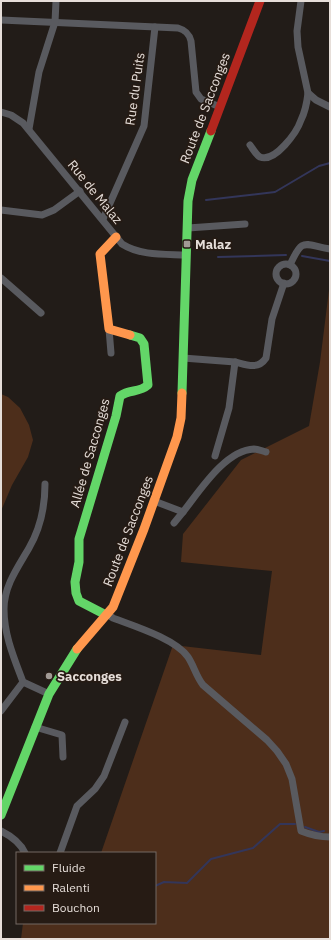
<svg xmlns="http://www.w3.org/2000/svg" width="331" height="940" font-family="'IBM Plex Sans',sans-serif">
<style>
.green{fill:#4d2e1b}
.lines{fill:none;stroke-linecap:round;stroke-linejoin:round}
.stream{stroke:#33365a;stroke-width:2}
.street{stroke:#595a5f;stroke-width:7}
.fast{stroke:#63d668;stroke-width:9}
.slow{stroke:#ff974d;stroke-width:9}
.jam{stroke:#b3261e;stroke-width:9}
.poi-dot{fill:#a19a95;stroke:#261b14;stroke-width:1.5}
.labels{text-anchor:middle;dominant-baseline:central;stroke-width:3.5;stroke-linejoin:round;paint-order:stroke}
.street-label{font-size:13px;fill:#e6ded9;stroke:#261b14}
.poi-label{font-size:13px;font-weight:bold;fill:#e6ded9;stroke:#261b14;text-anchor:start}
</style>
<rect width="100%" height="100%" fill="#221c18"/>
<g class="green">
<polygon points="330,282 330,939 21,939 23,923 155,923 155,853 101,853 173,645 261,655 272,571 181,562 183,534 241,460 309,426 320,362"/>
<polygon points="1,394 8,397 20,408 29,425 33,440 28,457 12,485 1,511"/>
</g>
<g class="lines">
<g class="stream">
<polyline points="206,200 275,192 319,166 330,163"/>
<polyline points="302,256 330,261"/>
<polyline points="218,257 286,255"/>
<polyline points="305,827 319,832 324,831"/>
<polyline points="155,886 164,882 187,883 211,859 253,848 280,824 295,824"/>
</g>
<g class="street">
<polyline points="301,1 297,31 298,47 308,93 316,100 330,107"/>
<path d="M1,20L178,28C185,30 189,33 191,41L196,92L201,99L220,107"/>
<path d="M1,112L11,115L23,123L122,244C141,256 165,254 186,255"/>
<polyline points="29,129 39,72 55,22 56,1"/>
<path d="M250,145C253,149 256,155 260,157C275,163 297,132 301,120C305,112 307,102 308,93"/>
<polyline points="1,210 42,215 54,210 80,191"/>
<polyline points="103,219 144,126 155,27"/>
<polyline points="188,228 245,224"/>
<circle cx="286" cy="274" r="10"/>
<path d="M290,265C303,236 304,245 330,249"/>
<polyline points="1,278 41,313"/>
<polyline points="109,329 111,353"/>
<polyline points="183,358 235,362 229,408 215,456"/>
<path d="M235,362C247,365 258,370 266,358L272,319L284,283"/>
<path d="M45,484C45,506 40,529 29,548C18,567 4,586 4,609C4,635 14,658 23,682L49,694"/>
<path d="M154,501L183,512C199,492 225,450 254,449C258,449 262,451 266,452"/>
<polyline points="174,523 183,512"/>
<path d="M107,614L113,618C134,626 176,639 188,657C194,666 196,676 203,685L267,740L277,751L286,764L292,779L301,831C311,835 319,837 330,837"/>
<polyline points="1,711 23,682"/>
<polyline points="35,727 62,735 63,757"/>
<path d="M1,831C11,836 20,842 25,853"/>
<polyline points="60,853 77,806 95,789 104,776 125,722"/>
</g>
<g class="fast">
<polyline points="182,393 188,201 192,180 211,131"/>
<path d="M106,615L79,601L76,593L75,582L79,562V539L116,416L120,396C130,389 139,393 148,385L144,344L140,338L130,335"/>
<polyline points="1,815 49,694 77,649"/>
</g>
<g class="slow">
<polyline points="116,237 100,254 109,329 130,335"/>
<polyline points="77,649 113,607 144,529 177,437 181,418 182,393"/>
</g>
<polyline class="jam" points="211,131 260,1"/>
</g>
<g class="poi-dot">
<rect x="183" y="240" width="8" height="8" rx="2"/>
<circle cx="49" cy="676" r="4"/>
</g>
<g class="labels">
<g class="street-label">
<text transform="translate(135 89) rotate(-82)">Rue du Puits</text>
<text transform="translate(205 108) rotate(-69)">Route de Sacconges</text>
<text transform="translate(95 192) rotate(51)">Rue de Malaz</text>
<text transform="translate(90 453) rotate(-74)">Allée de Sacconges</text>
<text transform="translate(128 531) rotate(-69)">Route de Sacconges</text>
</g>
<g class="poi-label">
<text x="195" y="244">Malaz</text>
<text x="57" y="676">Sacconges</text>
</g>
</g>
<rect width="331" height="940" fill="none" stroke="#e6ded9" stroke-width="4"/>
<rect x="16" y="852" width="140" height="72" fill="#261b14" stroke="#736963"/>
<rect x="24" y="865" width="20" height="6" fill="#63d668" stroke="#736963"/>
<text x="52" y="872" font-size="12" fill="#e6ded9">Fluide</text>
<rect x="24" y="885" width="20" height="6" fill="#ff974d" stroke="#736963"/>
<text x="52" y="892" font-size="12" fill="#e6ded9">Ralenti</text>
<rect x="24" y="905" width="20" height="6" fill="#b3261e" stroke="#736963"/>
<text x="52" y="912" font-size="12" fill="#e6ded9">Bouchon</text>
</svg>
